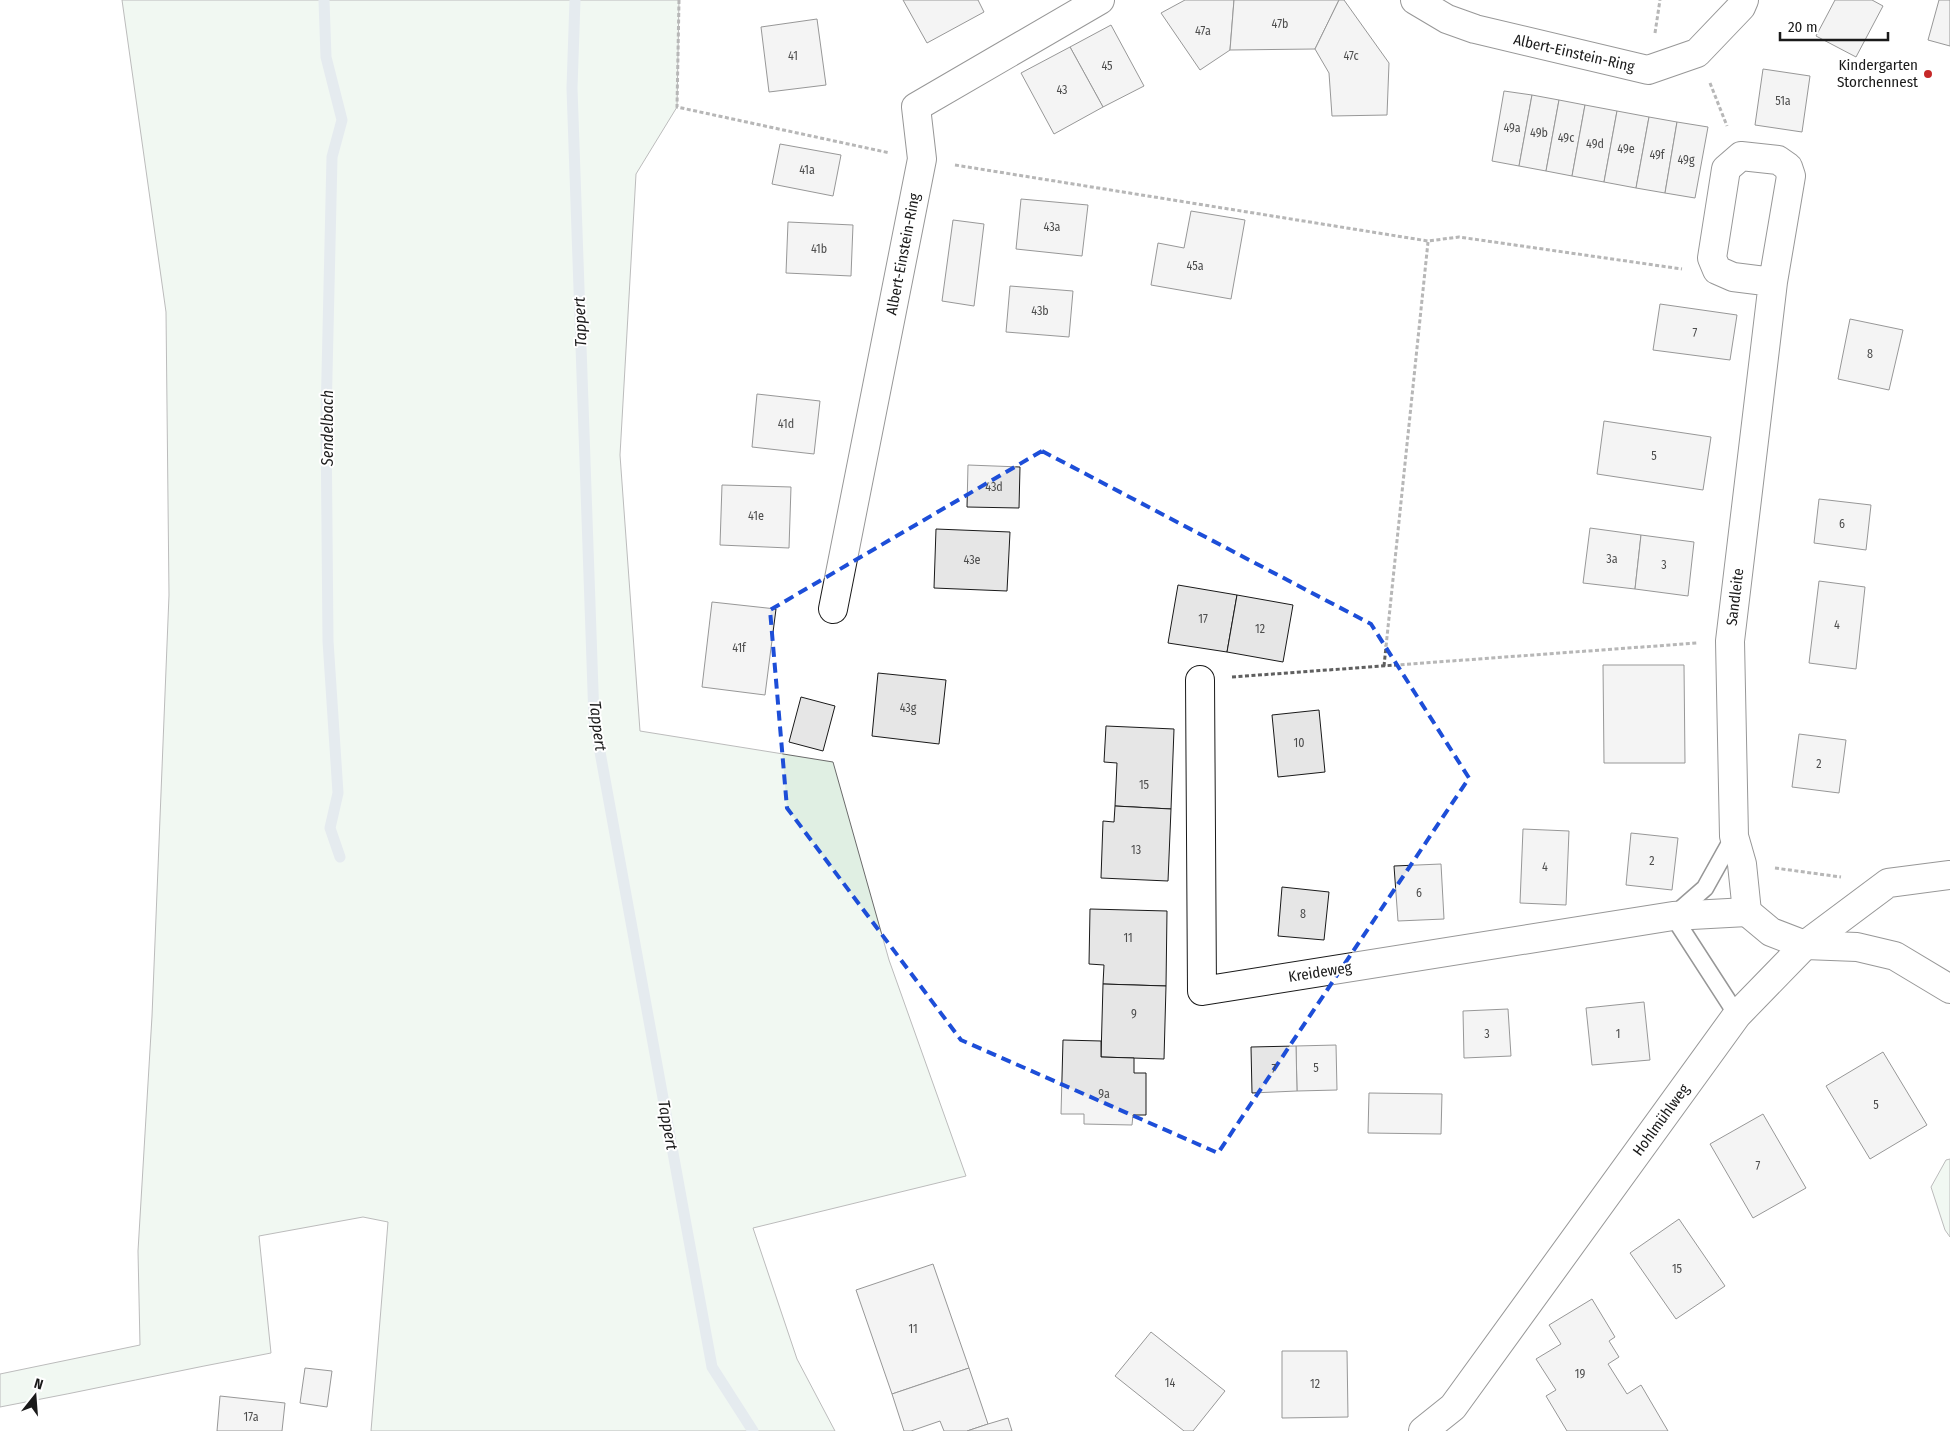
<svg xmlns="http://www.w3.org/2000/svg" width="1950" height="1431" font-family="'Fira Sans Condensed',sans-serif">
<style>
.green{fill:#e0efe3;stroke:#6a6a6a}
.lines{fill:none;stroke-linecap:round;stroke-linejoin:round}
.stream{stroke:#c6d2dc;stroke-width:11}
.building{fill:#e6e6e6;stroke:#1a1a1a}
.lane-casing{stroke:#1a1a1a;stroke-width:19}
.street-casing{stroke:#1a1a1a;stroke-width:30}
.path{stroke:#5f5f5f;stroke-width:3;stroke-dasharray:4 2.5;stroke-linecap:butt}
.lane{stroke:#fff;stroke-width:16}
.street{stroke:#fff;stroke-width:28}
.marked{fill:none;stroke:#1d4ed8;stroke-width:4;stroke-dasharray:10 6;stroke-linejoin:round}
.poi-dot{fill:#c62828;stroke:#fff;stroke-width:2}
.labels{text-anchor:middle;dominant-baseline:central;stroke-width:4;stroke-linejoin:round;paint-order:stroke}
.number-label{font-size:12px;fill:#4d4d4d}
.street-label{font-size:15px;fill:#1a1a1a;stroke:#fff}
.poi-label{font-size:15px;fill:#1a1a1a;stroke:#fff;text-anchor:end}
.water-label{font-size:16px;font-style:italic;fill:#1a1a1a;stroke:#fff}
</style>
<rect width="100%" height="100%" fill="#fff"/>
<g class="green">
<path d="M122,0H679L677,107L636,174L620,455L640,731L833,762L889,960L966,1176L753,1228L797,1359L835,1431H371L388,1222L363,1217L259,1236L271,1353C180,1370 91,1390 0,1407V1374L140,1345L138,1251L152,1016L169,595L166,312Z"/>
<polygon points="1950,1159 1950,1237 1945,1230 1931,1187 1946,1160"/>
</g>
<g class="lines">
<g class="stream">
<polyline points="324,0 326,57 342,120 332,157 326,418 328,641 338,793 330,828 340,857"/>
<polyline points="575,0 572,88 594,719 712,1367 753,1431"/>
</g>
</g>
<g class="building">
<polygon points="903,0 978,0 984,12 927,43"/>
<polygon points="1185,0 1234,0 1230,50 1200,70 1161,13"/>
<polygon points="1234,0 1339,0 1315,49 1230,50"/>
<polygon points="1339,0 1344,0 1389,63 1387,115 1332,116 1329,73 1315,49"/>
<polygon points="1835,0 1872,0 1883,6 1856,57 1816,36"/>
<polygon points="1939,0 1950,0 1950,46 1928,40"/>
<polygon points="817,19 826,85 769,92 761,27"/>
<polygon points="1111,25 1144,86 1103,107 1070,47"/>
<polygon points="1070,47 1103,107 1054,134 1021,73"/>
<polygon points="1763,69 1810,76 1802,132 1755,125"/>
<polygon points="1504,91 1532,95 1519,166 1492,161"/>
<polygon points="1532,95 1559,100 1546,171 1519,166"/>
<polygon points="1559,100 1585,105 1572,176 1546,171"/>
<polygon points="1585,105 1617,111 1604,182 1572,176"/>
<polygon points="1617,111 1649,117 1636,188 1604,182"/>
<polygon points="1649,117 1677,122 1665,193 1636,188"/>
<polygon points="1677,122 1708,127 1695,198 1665,193"/>
<polygon points="780,144 841,155 833,196 772,184"/>
<polygon points="1021,199 1088,205 1082,256 1016,249"/>
<polygon points="1191,211 1245,220 1231,299 1151,285 1158,243 1184,248"/>
<polygon points="953,220 984,224 974,306 942,301"/>
<polygon points="788,222 853,225 851,276 786,273"/>
<polygon points="1010,286 1073,291 1069,337 1006,332"/>
<polygon points="1660,304 1737,315 1730,360 1653,350"/>
<polygon points="1850,319 1903,330 1889,390 1838,379"/>
<polygon points="757,394 820,401 814,454 752,447"/>
<polygon points="1604,421 1711,437 1703,490 1597,474"/>
<polygon points="968,465 1020,467 1019,508 967,507"/>
<polygon points="722,485 791,487 789,548 720,545"/>
<polygon points="1819,499 1871,505 1866,550 1814,543"/>
<polygon points="1590,528 1641,535 1635,589 1583,583"/>
<polygon points="936,529 1010,532 1007,591 934,588"/>
<polygon points="1641,535 1694,542 1688,596 1635,589"/>
<polygon points="1819,581 1865,587 1856,669 1809,663"/>
<polygon points="1178,585 1237,595 1227,652 1168,643"/>
<polygon points="1237,595 1293,605 1283,662 1227,652"/>
<polygon points="712,602 776,609 765,695 702,687"/>
<polygon points="1603,665 1684,665 1685,763 1604,763"/>
<polygon points="878,673 946,680 939,744 872,736"/>
<polygon points="801,697 835,706 823,751 789,742"/>
<polygon points="1319,710 1325,772 1278,777 1272,715"/>
<polygon points="1106,726 1174,729 1171,809 1115,806 1117,763 1104,762"/>
<polygon points="1799,734 1846,740 1839,793 1792,787"/>
<polygon points="1115,806 1171,809 1168,881 1101,878 1103,821 1114,822"/>
<polygon points="1523,829 1569,831 1566,905 1520,903"/>
<polygon points="1631,833 1678,838 1672,890 1626,885"/>
<polygon points="1441,864 1444,919 1398,921 1394,866"/>
<polygon points="1282,887 1329,892 1324,940 1278,936"/>
<polygon points="1090,909 1167,911 1166,986 1103,984 1104,965 1089,964"/>
<polygon points="1103,984 1166,986 1164,1059 1101,1057"/>
<polygon points="1644,1002 1650,1060 1592,1065 1586,1008"/>
<polygon points="1508,1009 1511,1056 1464,1058 1463,1011"/>
<polygon points="1063,1040 1101,1041 1101,1057 1134,1058 1134,1073 1146,1073 1146,1115 1133,1115 1132,1125 1084,1124 1084,1114 1061,1114"/>
<polygon points="1336,1045 1337,1090 1297,1091 1296,1046"/>
<polygon points="1296,1046 1297,1091 1252,1093 1251,1047"/>
<polygon points="1883,1052 1927,1125 1870,1159 1826,1086"/>
<polygon points="1369,1093 1442,1094 1441,1134 1368,1133"/>
<polygon points="1763,1114 1806,1188 1753,1218 1710,1144"/>
<polygon points="1679,1219 1725,1286 1676,1319 1630,1253"/>
<polygon points="933,1264 969,1368 892,1394 856,1290"/>
<polygon points="1592,1299 1615,1337 1609,1341 1619,1357 1608,1364 1627,1394 1641,1385 1668,1431 1567,1431 1546,1396 1556,1390 1536,1359 1561,1344 1549,1325"/>
<polygon points="1151,1332 1225,1391 1193,1431 1184,1431 1115,1376"/>
<polygon points="1282,1351 1347,1351 1348,1417 1282,1418"/>
<polygon points="305,1368 332,1371 327,1407 300,1403"/>
<polygon points="969,1368 988,1424 967,1431 944,1431 940,1421 911,1431 904,1431 892,1394"/>
<polygon points="220,1396 285,1403 282,1431 217,1431"/>
<polygon points="1008,1418 1012,1431 967,1431 988,1424"/>
</g>
<g class="lines">
<g class="lane-casing">
<polyline id="lane" points="1734,836 1705,888 1673,916 1737,1015"/>
</g>
<g class="street-casing">
<g id="street">
<polyline points="1415,0 1447,19 1475,29 1648,70 1697,53 1741,7 1744,0"/>
<polyline points="833,609 922,159 916,107 1100,0"/>
<polyline points="1200,680 1202,991 1673,916 1747,912"/>
<polyline points="1747,912 1742,864 1734,836 1730,641 1773,282 1791,176 1788,167 1778,160 1741,156 1726,169 1712,258 1717,270 1733,277 1773,282"/>
<polyline points="1747,912 1771,932 1805,945 1857,947 1895,956 1950,989"/>
<polyline points="1423,1431 1453,1407 1737,1015 1805,945 1888,883 1950,875"/>
</g>
</g>
<g class="path">
<polyline points="679,0 677,107 890,153"/>
<polyline points="1655,33 1660,0"/>
<polyline points="1710,83 1727,126"/>
<polyline points="955,165 1428,241 1459,237 1682,269"/>
<polyline points="1384,666 1428,242"/>
<polyline points="1232,677 1697,643"/>
<polyline points="1775,868 1841,877"/>
</g>
<use href="#lane" class="lane"/>
<use href="#street" class="street"/>
</g>
<path d="M0 0H1950V1431H0ZM1042,451L1371,624L1469,778L1218,1153L961,1040L787,808L770,610Z" fill="#fff" fill-opacity=".55" fill-rule="evenodd"/>
<path class="marked" d="M1042,451L1371,624L1469,778L1218,1153L961,1040L787,808L770,610Z"/>
<circle class="poi-dot" cx="1928" cy="74" r="5"/>
<g class="labels">
<g class="number-label">
<text x="1280" y="24">47b</text>
<text x="1203" y="31">47a</text>
<text x="793" y="56">41</text>
<text x="1351" y="56">47c</text>
<text x="1107" y="66">45</text>
<text x="1062" y="90">43</text>
<text x="1783" y="101">51a</text>
<text x="1512" y="128">49a</text>
<text x="1539" y="133">49b</text>
<text x="1566" y="138">49c</text>
<text x="1595" y="144">49d</text>
<text x="1626" y="149">49e</text>
<text x="1657" y="155">49f</text>
<text x="1686" y="160">49g</text>
<text x="807" y="170">41a</text>
<text x="1052" y="227">43a</text>
<text x="819" y="249">41b</text>
<text x="1195" y="266">45a</text>
<text x="1040" y="311">43b</text>
<text x="1695" y="333">7</text>
<text x="1870" y="354">8</text>
<text x="786" y="424">41d</text>
<text x="1654" y="456">5</text>
<text x="994" y="487">43d</text>
<text x="756" y="516">41e</text>
<text x="1842" y="524">6</text>
<text x="1612" y="559">3a</text>
<text x="972" y="560">43e</text>
<text x="1664" y="565">3</text>
<text x="1203" y="619">17</text>
<text x="1837" y="625">4</text>
<text x="1260" y="629">12</text>
<text x="739" y="648">41f</text>
<text x="908" y="708">43g</text>
<text x="1299" y="743">10</text>
<text x="1819" y="764">2</text>
<text x="1144" y="785">15</text>
<text x="1136" y="850">13</text>
<text x="1652" y="861">2</text>
<text x="1545" y="867">4</text>
<text x="1419" y="893">6</text>
<text x="1303" y="914">8</text>
<text x="1128" y="938">11</text>
<text x="1134" y="1014">9</text>
<text x="1487" y="1034">3</text>
<text x="1618" y="1034">1</text>
<text x="1316" y="1068">5</text>
<text x="1274" y="1069">7</text>
<text x="1104" y="1094">9a</text>
<text x="1876" y="1105">5</text>
<text x="1758" y="1166">7</text>
<text x="1677" y="1269">15</text>
<text x="913" y="1329">11</text>
<text x="1580" y="1374">19</text>
<text x="1170" y="1383">14</text>
<text x="1315" y="1384">12</text>
<text x="251" y="1417">17a</text>
</g>
<g class="street-label">
<text transform="translate(1574 53) rotate(13)">Albert-Einstein-Ring</text>
<text transform="translate(903 254) rotate(-79)">Albert-Einstein-Ring</text>
<text transform="translate(1735 597) rotate(-83)">Sandleite</text>
<text transform="translate(1320 972) rotate(-9)">Kreideweg</text>
<text transform="translate(1661 1120) rotate(-54)">Hohlmühlweg</text>
</g>
<g class="poi-label">
<text x="1918" y="65">Kindergarten<tspan x="1918" dy="17">Storchennest</tspan></text>
</g>
<g class="water-label">
<text transform="translate(580 322) rotate(-92)">Tappert</text>
<text transform="translate(327 428) rotate(-90)">Sendelbach</text>
<text transform="translate(598 726) rotate(83)">Tappert</text>
<text transform="translate(668 1125) rotate(80)">Tappert</text>
</g>
</g>
<g transform="translate(35 1396) rotate(17)" stroke="#ffffff" stroke-width="4" paint-order="stroke">
<path d="M0-4L9 19L0 12L-9 19Z" fill="#1a1a1a"/>
<text y="-8" font-size="14" font-weight="bold" text-anchor="middle" fill="#1a1a1a">N</text>
</g>
<path d="M1780 32v8h108v-8" fill="none" stroke="#1a1a1a" stroke-width="2.5"/>
<text x="1788" y="32" font-size="15" fill="#1a1a1a" stroke="#ffffff" stroke-width="4" paint-order="stroke">20 m</text>
</svg>
